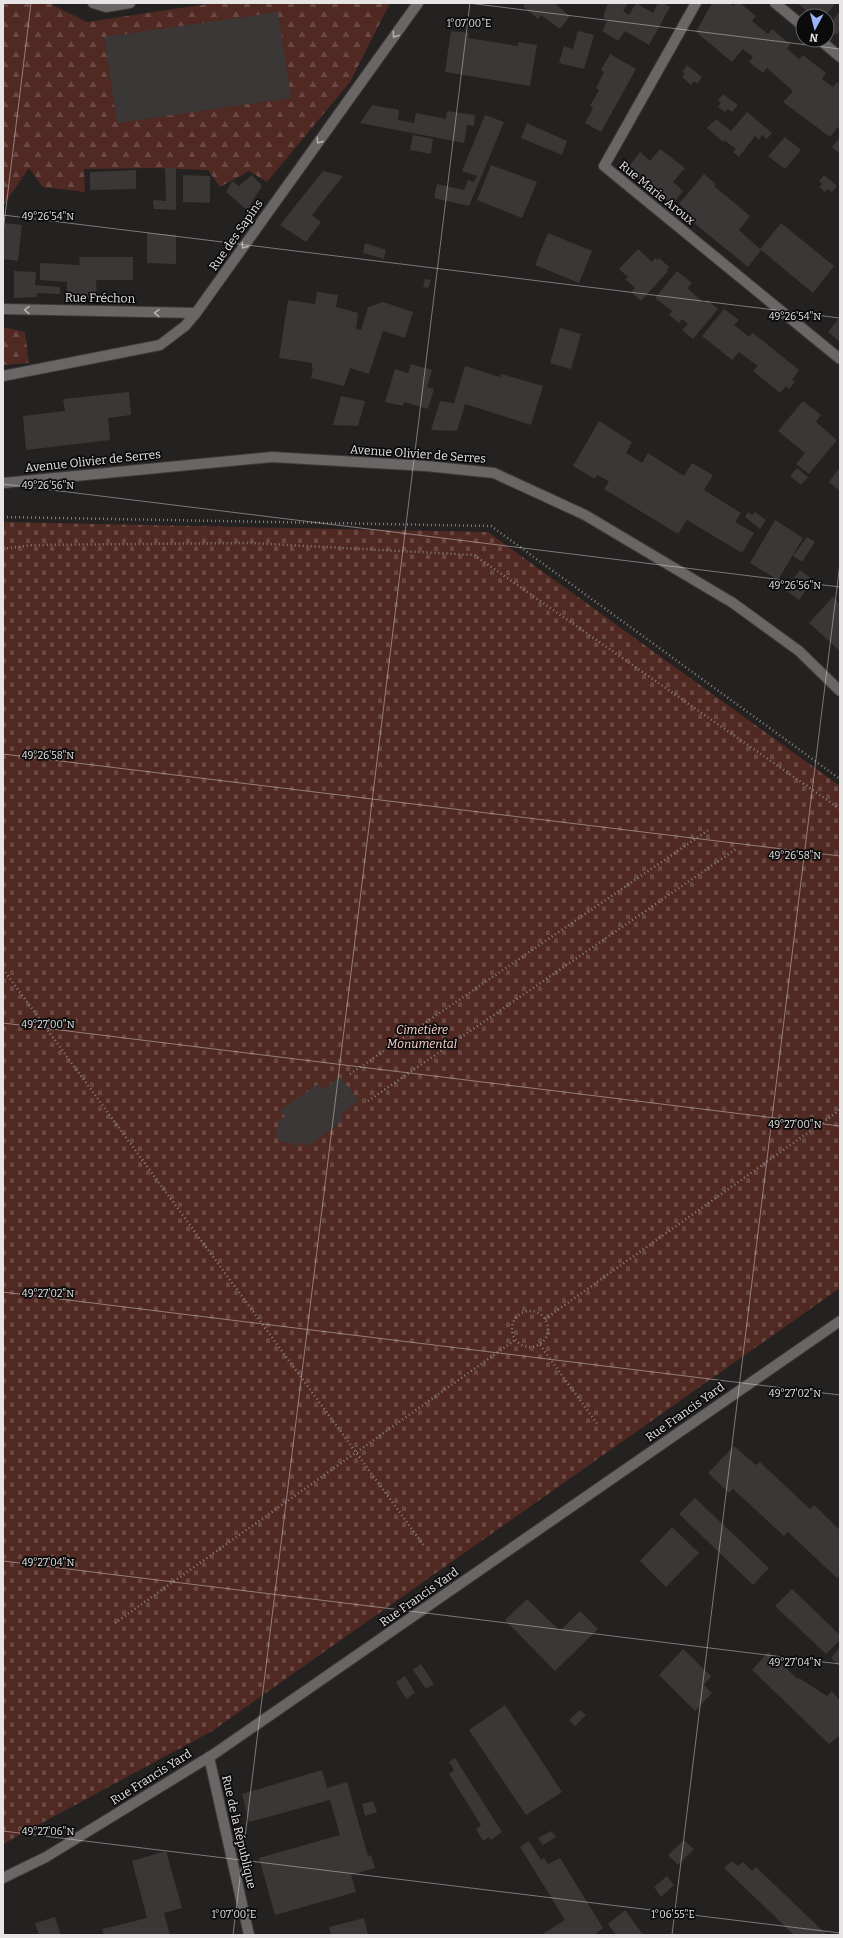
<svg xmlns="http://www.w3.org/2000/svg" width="843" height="1938" font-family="Bitter,serif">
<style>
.forest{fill:url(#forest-firs)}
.cemetery{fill:url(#cemetery-stones)}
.building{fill:#3a3736}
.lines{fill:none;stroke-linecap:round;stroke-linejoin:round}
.minor-casing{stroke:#3d3b3a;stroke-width:12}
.path{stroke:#848181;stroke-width:2.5;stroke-dasharray:1 3;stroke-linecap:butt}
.minor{stroke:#696665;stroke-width:10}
.oneway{stroke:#b4b2b1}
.ticks{fill:none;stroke:#e6e4e4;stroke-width:1;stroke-opacity:0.45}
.labels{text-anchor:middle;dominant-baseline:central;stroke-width:3.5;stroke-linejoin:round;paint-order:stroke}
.street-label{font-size:12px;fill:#e6e4e4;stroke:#0c0b0b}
.park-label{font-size:12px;font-style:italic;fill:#fed4cd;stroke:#0c0b0b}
.ticks-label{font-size:10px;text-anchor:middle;fill:#e6e4e4;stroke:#0c0b0b;stroke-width:3.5;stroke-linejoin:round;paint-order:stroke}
</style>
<defs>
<pattern id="forest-firs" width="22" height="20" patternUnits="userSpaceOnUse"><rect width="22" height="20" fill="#512923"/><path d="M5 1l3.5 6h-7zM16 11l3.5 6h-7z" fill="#6a4843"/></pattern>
<pattern id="cemetery-stones" width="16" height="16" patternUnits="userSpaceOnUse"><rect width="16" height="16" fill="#512923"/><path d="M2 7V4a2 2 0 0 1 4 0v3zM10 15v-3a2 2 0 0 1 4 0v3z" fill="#6a4843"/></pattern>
</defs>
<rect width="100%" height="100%" fill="#242121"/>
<g class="forest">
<polygon points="3,3 49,3 87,22 214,3 390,3 350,82 267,182 249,171 220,187 208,170 154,168 84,169 85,192 43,187 29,168 3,206"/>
<polygon points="3,327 25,332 29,363 3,365"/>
</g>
<polygon class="cemetery" points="3,522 488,532 840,786 840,1288 212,1731 3,1844"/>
<g class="building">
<polygon points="525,3 554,3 570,16 560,29 541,15 538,19 523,6"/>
<polygon points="608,3 628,3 623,11 629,15 636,3 653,13 658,3 663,3 670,7 649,45 625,31 618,41 602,31 608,20 603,17"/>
<polygon points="712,3 730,3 733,6 736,3 740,3 756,16 752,21 768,34 772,29 790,44 787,49 799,59 803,55 826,73 822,79 833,87 837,82 840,84 840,129 838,127 830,137 783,102 793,91 767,68 763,73 749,62 753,57 743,49 732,62 696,32"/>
<polygon points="797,3 836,3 825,16 813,16"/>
<polygon points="840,11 840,31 836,35 827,28"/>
<polygon points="278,12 291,98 117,123 104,37"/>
<polygon points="451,31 469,33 468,38 518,46 518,42 537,45 530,86 445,72"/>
<polygon points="578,31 594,35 584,69 559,63 564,46 573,49"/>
<polygon points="610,54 636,69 601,132 585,123 593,108 590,106 599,90 596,88 604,72 601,70"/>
<polygon points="687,65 702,77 697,84 694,81 691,85 682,77 685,74 682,72"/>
<polygon points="723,94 738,105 732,112 728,109 725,112 718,107 721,103 718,100"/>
<polygon points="372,105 399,110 398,120 414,123 416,113 446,119 447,111 475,115 474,126 467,125 464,143 360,123"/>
<polygon points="747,112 772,133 767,139 762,135 759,140 755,136 739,157 733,152 736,149 724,140 723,142 707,128 716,119 731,131"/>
<polygon points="485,115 504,122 469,206 434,198 437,184 464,190 468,180 474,182 477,176 462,171"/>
<polygon points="527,123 567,141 562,155 521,138"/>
<polygon points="413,135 433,139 431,154 410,150"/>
<polygon points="785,137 801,150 785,169 768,156"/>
<polygon points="840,137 840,154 832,147"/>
<polygon points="660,149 685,168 673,182 683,191 672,205 627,169 640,152 650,161"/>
<polygon points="491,165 537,182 522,218 477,200"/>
<polygon points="165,168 176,168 176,210 154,209 153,200 166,201"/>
<polygon points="136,170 136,189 90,190 90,172"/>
<polygon points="323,171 343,176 312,215 321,222 306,242 280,225"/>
<polygon points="704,174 716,184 714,186 750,216 739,230 760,249 781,223 834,266 813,293 761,250 748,267 688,218 691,214 679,204"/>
<polygon points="183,175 210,176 210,203 183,202"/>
<polygon points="252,175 262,186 247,210 226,192 232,181 239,186"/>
<polygon points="824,175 837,186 832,192 828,189 825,192 819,187 822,184 819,181"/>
<polygon points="3,223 22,225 18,261 3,259"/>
<polygon points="147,233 176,235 176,264 147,263"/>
<polygon points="548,233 592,251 579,283 535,265"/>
<polygon points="365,243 386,250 384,259 363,253"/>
<polygon points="638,249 652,262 655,258 657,260 659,258 669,267 667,269 668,271 641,301 631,292 635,288 625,279 628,277 619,269"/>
<polygon points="79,257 133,257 133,280 96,280 97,297 80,298 67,298 67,282 40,280 40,263 80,265"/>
<polygon points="14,271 36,272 35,285 60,287 60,294 37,293 37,297 14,298"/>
<polygon points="677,271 692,283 687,288 704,303 707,300 718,309 693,339 682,330 688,324 682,319 679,323 669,315 672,311 655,298"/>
<polygon points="425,279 431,280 428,288 423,287"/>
<polygon points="317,292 338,295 336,307 358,313 356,329 361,330 368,307 383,302 413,312 405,338 383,331 369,374 350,368 344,386 311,378 313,367 312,367 312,363 279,358 288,300 315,304"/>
<polygon points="724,309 739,320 734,325 749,337 753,333 799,370 792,380 795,382 789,389 786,386 780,393 753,371 758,366 739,352 732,360 702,336"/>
<polygon points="840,317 840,342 828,332"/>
<polygon points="560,328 581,334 571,369 550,363"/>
<polygon points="411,364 432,370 427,387 434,389 428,409 404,402 403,406 385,402 395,369 408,373"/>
<polygon points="465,366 500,377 501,374 543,386 531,425 465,404 457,431 431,430 440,401 454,403"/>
<polygon points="129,392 131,415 108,418 110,440 26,450 23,416 65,411 63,399"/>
<polygon points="341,396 365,401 358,426 333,425"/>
<polygon points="803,401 821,415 816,422 837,440 809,474 796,464 805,453 778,431"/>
<polygon points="599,421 632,442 626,453 642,463 648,453 684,476 692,463 713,475 704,490 741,513 735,522 754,533 742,553 687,520 678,534 604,489 609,481 597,475 595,479 573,466"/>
<polygon points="840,467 840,491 829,482"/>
<polygon points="797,468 808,477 801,485 790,476"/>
<polygon points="748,512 752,515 755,512 766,520 760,529 745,517"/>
<polygon points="775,520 803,538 778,580 750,563"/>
<polygon points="807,537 815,542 802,562 793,556"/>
<polygon points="800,570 813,580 799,600 785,590"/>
<polygon points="833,597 840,604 840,651 809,623"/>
<polygon points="340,1077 359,1101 340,1115 343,1120 307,1147 304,1142 296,1147 293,1143 280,1142 275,1132 280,1125 277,1121 285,1116 280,1110 318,1084 322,1090"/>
<polygon points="734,1446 756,1465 760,1462 810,1509 814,1505 840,1530 840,1575 837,1578 788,1532 784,1536 733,1489 729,1493 708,1473"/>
<polygon points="695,1498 769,1568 753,1585 679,1514"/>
<polygon points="672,1527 699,1553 666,1587 640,1561"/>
<polygon points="792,1589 840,1635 840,1640 826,1654 775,1606"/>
<polygon points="527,1599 560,1631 580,1611 598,1629 555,1671 505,1620"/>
<polygon points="840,1647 840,1667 831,1658"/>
<polygon points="683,1649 711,1676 704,1685 712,1693 695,1711 659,1675"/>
<polygon points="768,1652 798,1679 799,1678 827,1696 832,1691 840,1701 840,1735 829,1744 752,1670"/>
<polygon points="421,1664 434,1684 426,1689 413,1670"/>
<polygon points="405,1676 415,1693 406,1699 396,1682"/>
<polygon points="505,1705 562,1792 526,1815 469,1730"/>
<polygon points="580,1710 586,1715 575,1726 569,1720"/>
<polygon points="455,1758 502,1832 491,1840 489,1837 483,1841 476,1829 481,1825 449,1774 454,1770 449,1762"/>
<polygon points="322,1770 327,1788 347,1782 368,1856 371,1855 375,1868 351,1875 356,1892 275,1915 259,1858 340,1835 330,1800 249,1822 242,1794"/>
<polygon points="373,1801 377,1812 365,1816 362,1804"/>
<polygon points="551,1831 556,1837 543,1845 538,1838"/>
<polygon points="684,1840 694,1849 678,1865 668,1855"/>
<polygon points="529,1841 541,1860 544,1858 548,1864 560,1858 603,1928 594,1935 541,1935 565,1920 520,1847"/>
<polygon points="166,1851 182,1908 164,1913 170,1935 104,1935 102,1929 147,1918 132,1861"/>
<polygon points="732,1861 738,1866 743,1862 752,1871 756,1867 827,1935 794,1935 724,1868"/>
<polygon points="667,1876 674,1885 661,1897 654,1887"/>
<polygon points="625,1910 643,1935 616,1935 608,1924"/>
<polygon points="55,1917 61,1935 39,1935 35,1923"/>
<polygon points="364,1918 368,1935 331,1935 329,1927"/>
</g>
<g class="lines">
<g class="minor-casing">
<g id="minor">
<polyline points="93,3 106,7 130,3"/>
<polyline points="696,3 604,166 840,359"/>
<polyline points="775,3 803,26"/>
<polyline points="820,40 840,57"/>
<polyline points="3,309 196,313"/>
<polyline points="3,376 160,345 185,326 196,313 418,3"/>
<polyline points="3,483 272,457 426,466 494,473 585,515 733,603 799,651 840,691"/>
<polyline points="209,1757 249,1935"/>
<polyline points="3,1878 46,1857 214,1754 840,1321"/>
</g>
</g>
<g class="path">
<polyline points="3,517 491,526 840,779"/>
<polyline points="3,549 32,545 250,543 474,555 840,809"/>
<polyline points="3,969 425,1547"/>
<polyline points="350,1074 710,829"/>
<polyline points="368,1101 736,849"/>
<circle cx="530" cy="1329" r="18"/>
<polyline points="545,1319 840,1110"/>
<polyline points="540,1345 598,1425"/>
<polyline points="115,1623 515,1340"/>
</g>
<use href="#minor" class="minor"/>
</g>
<defs><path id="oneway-chevron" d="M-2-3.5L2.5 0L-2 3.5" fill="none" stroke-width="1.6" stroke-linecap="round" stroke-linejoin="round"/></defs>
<g class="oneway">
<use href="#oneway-chevron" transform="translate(395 35) rotate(126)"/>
<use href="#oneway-chevron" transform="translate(319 141) rotate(125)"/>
<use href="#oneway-chevron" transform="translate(244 246) rotate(125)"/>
<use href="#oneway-chevron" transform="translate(27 310) rotate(-179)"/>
<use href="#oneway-chevron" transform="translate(157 313) rotate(-179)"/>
</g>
<path class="ticks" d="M468,3L840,49M3,215L840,318M3,232L31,3M3,484L840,587M3,754L840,856M3,1023L840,1126M3,1292L840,1395M3,1561L840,1664M3,1831L840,1933M233,1935L470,3M672,1935L840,563"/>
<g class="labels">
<g class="street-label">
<text transform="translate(657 193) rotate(39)">Rue Marie Aroux</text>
<text transform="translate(236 235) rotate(-55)">Rue des Sapins</text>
<text transform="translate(100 298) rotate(1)">Rue Fréchon</text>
<text transform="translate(418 454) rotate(4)">Avenue Olivier de Serres</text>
<text transform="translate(93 461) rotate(-6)">Avenue Olivier de Serres</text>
<text transform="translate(685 1412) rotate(-35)">Rue Francis Yard</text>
<text transform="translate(419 1597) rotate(-35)">Rue Francis Yard</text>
<text transform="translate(151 1777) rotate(-32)">Rue Francis Yard</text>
<text transform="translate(239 1832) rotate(77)">Rue de la République</text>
</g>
<g class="park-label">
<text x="422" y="1030">Cimetière<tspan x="422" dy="14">Monumental</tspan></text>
</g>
</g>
<g class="ticks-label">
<text x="469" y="27">1°07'00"E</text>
<text x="48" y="220">49°26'54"N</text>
<text x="795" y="320">49°26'54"N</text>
<text x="48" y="489">49°26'56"N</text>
<text x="795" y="589">49°26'56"N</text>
<text x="48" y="759">49°26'58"N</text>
<text x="795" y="859">49°26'58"N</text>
<text x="48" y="1028">49°27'00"N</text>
<text x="795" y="1128">49°27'00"N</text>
<text x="48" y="1297">49°27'02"N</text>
<text x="795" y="1397">49°27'02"N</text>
<text x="48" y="1566">49°27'04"N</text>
<text x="795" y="1666">49°27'04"N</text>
<text x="48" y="1835">49°27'06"N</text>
<text x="234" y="1918">1°07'00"E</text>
<text x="673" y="1918">1°06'55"E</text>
</g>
<rect width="843" height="1938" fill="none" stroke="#e6e4e4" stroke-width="8"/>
<g transform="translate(815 28) rotate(187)"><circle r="19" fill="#0c0b0b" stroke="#636262"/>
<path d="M0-3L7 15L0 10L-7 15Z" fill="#98b6fd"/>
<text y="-6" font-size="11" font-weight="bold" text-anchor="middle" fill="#e6e4e4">N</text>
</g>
</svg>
